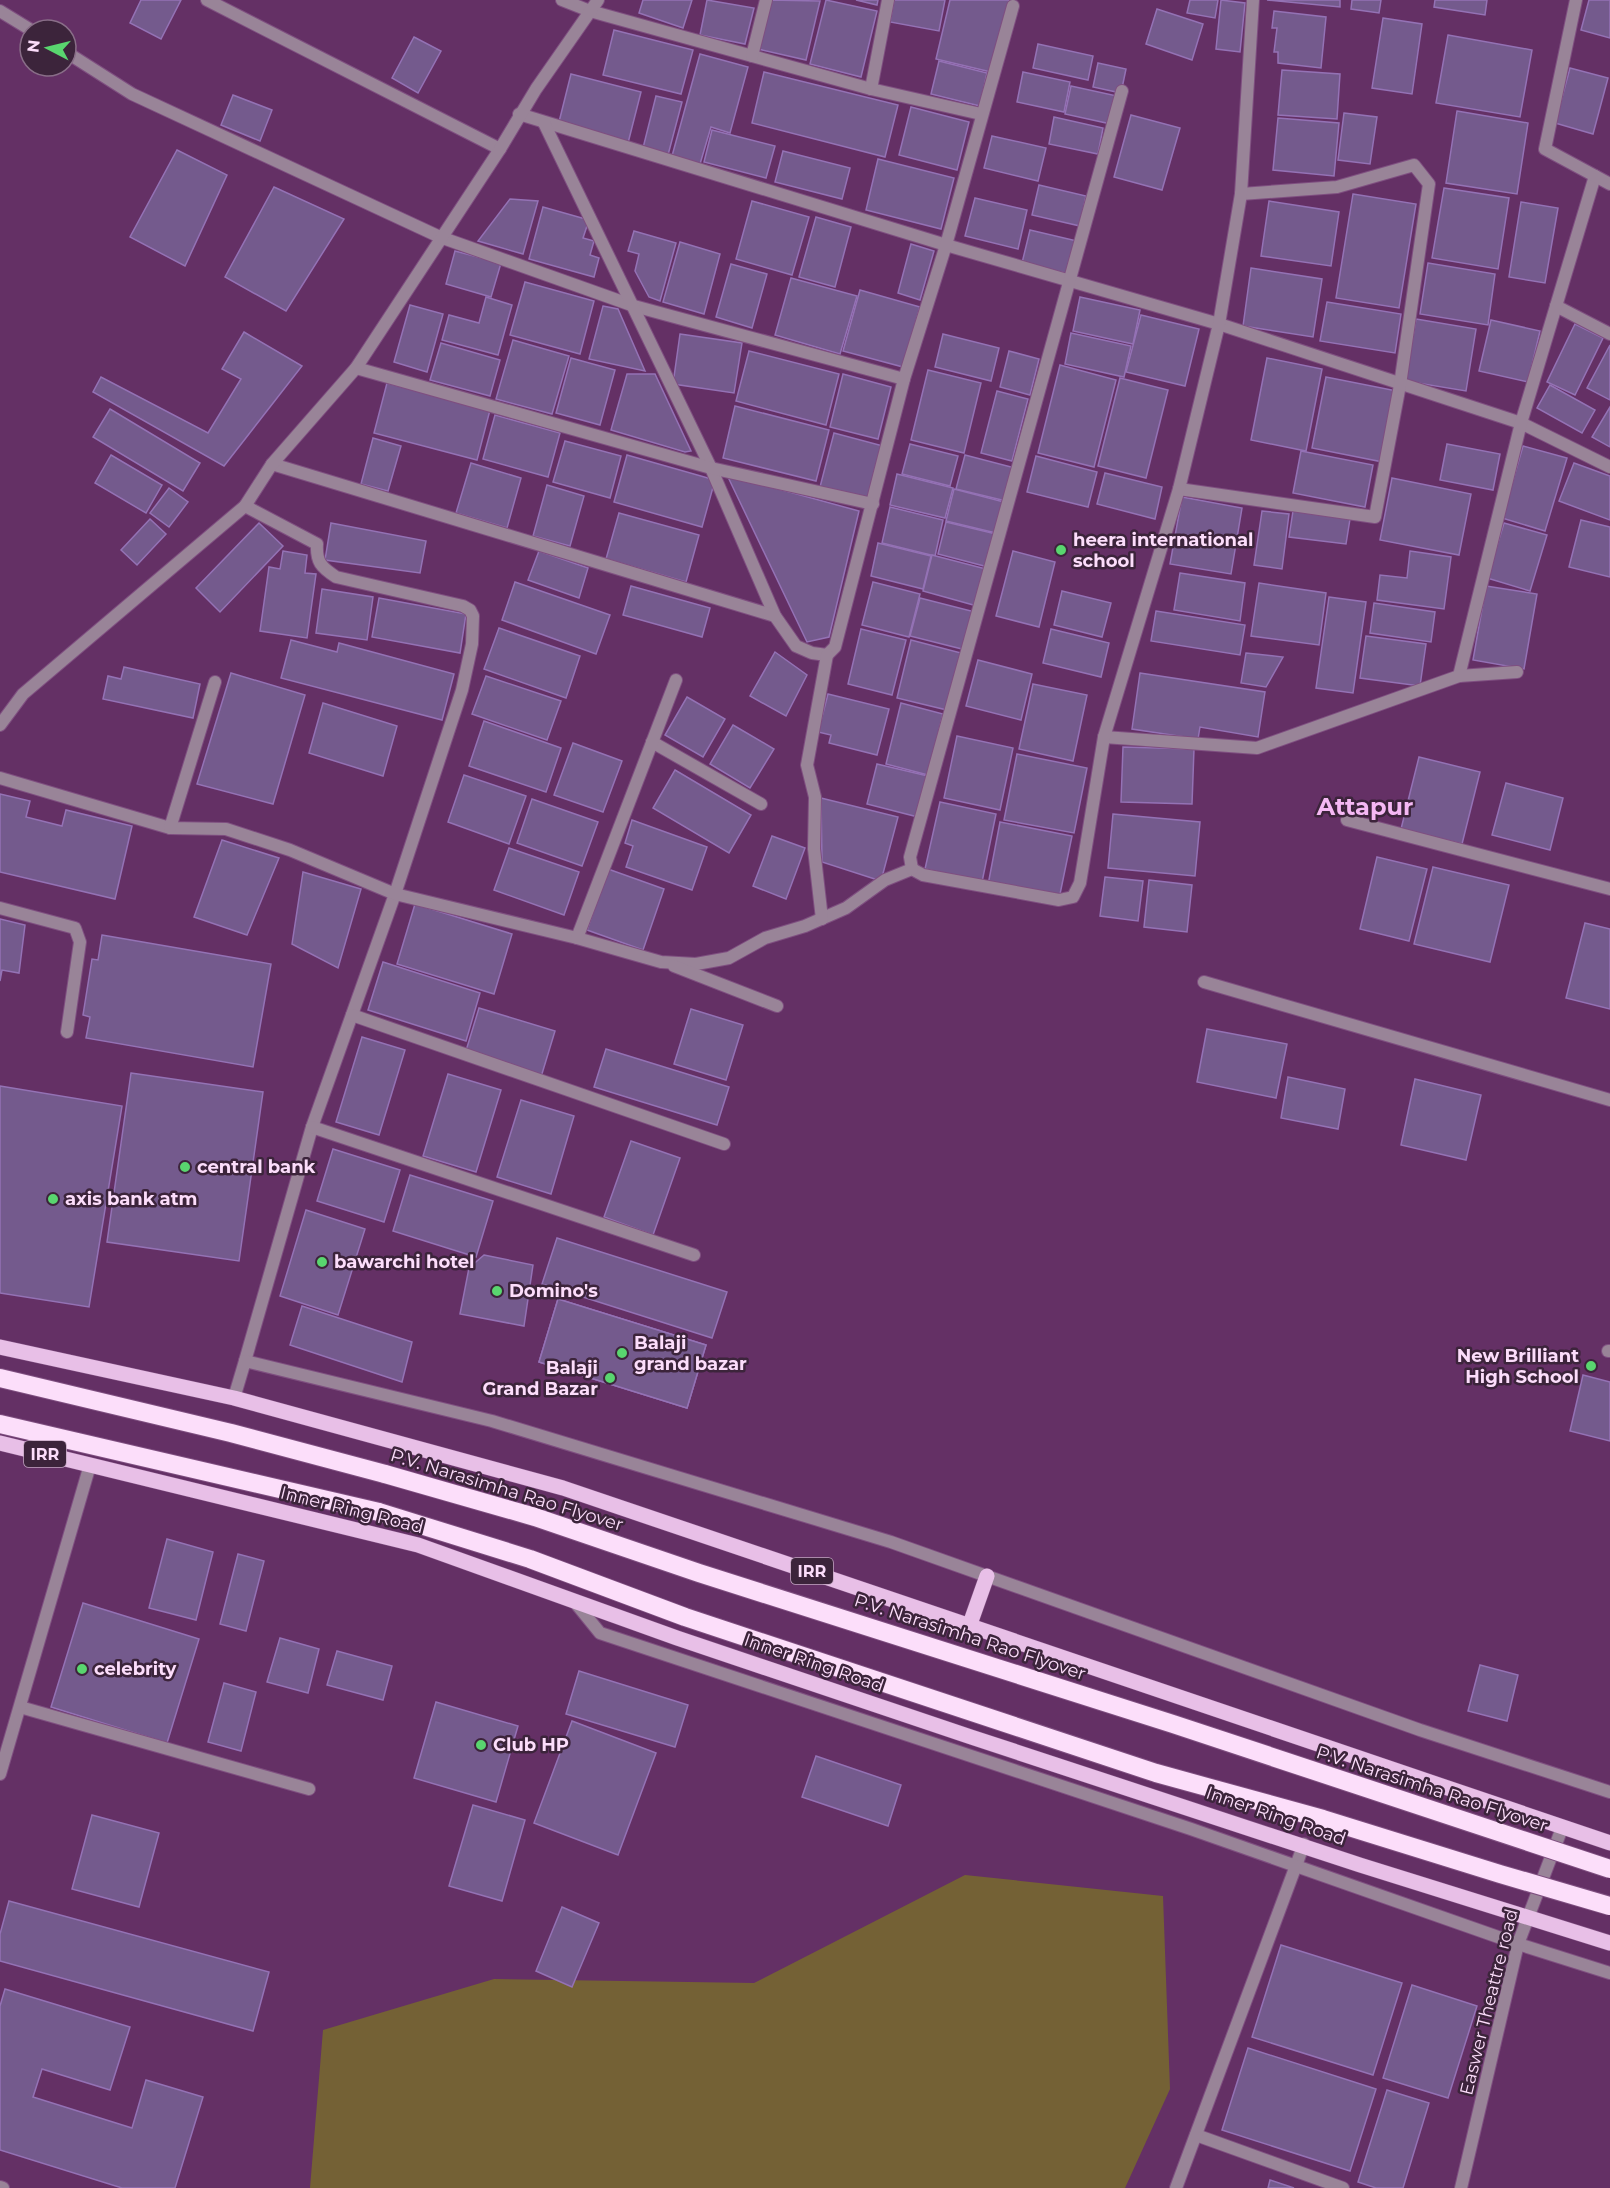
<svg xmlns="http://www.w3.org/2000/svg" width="1610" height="2188" font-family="Montserrat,sans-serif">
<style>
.green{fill:#746135}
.building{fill:#745a8d;stroke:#9472b5;stroke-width:1.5}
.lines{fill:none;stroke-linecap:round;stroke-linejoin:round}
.minor-casing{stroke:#7f4f80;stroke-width:14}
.tertiary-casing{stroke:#7f4f80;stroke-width:14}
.primary-casing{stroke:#7f4f80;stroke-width:16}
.motorway-casing{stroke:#7f4f80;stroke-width:20}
.minor{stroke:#998498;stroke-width:12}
.tertiary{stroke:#998498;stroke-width:12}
.primary{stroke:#e8bfe7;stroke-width:15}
.motorway{stroke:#fcdefa;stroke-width:18}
.motorway-bridge-casing{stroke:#7f4f80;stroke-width:20;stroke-linecap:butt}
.motorway-bridge{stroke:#fcdefa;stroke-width:18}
.poi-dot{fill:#59d56f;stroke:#3c243b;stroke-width:2}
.labels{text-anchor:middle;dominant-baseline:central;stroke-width:5;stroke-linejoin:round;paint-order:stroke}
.shield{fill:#3c243b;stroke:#c2a6c1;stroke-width:1.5}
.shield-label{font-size:16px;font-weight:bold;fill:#fcddfb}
.poi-label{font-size:18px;font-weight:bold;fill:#fcddfb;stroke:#3c243b;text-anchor:start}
.street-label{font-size:18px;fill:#fcddfb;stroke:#3c243b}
.district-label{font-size:24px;font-weight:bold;fill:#f5b8f4;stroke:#3c243b}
</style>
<rect width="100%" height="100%" fill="#643065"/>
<polygon class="green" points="965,1875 1163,1896 1170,2089 1125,2188 310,2188 323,2030 494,1979 754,1983"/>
<g class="building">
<polygon points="141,0 181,0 161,39 130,23"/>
<polygon points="643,0 692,0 683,28 639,13"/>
<polygon points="707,0 754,8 745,44 700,35"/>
<polygon points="769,0 820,1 806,60 758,49"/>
<polygon points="826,0 877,11 861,77 810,64"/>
<polygon points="856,0 878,0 877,5"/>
<polygon points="894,0 945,0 939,31 890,22"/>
<polygon points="950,0 1009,0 991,72 936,59"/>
<polygon points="1190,0 1218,0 1215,18 1187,13"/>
<polygon points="1221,0 1245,3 1240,52 1216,49"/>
<polygon points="1267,0 1340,0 1340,7"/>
<polygon points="1352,0 1381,0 1379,13 1351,9"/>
<polygon points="1435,0 1487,0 1485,15 1434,7"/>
<polygon points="1589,0 1610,0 1610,38 1581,30"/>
<polygon points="1157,9 1203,24 1192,60 1146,44"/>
<polygon points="1274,11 1326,17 1321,68 1278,63 1278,52 1274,52 1277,28 1272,28"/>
<polygon points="1383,18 1422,24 1412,94 1372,88"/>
<polygon points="614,30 693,50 681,94 603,75"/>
<polygon points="1448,35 1532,50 1520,117 1436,103"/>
<polygon points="414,37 441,51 418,93 392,78"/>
<polygon points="1038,44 1093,56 1088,80 1033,68"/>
<polygon points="700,54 748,67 730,133 711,127 700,164 672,156"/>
<polygon points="939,61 987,73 980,106 931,94"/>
<polygon points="1098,63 1126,69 1121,93 1093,87"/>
<polygon points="1570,68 1608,78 1593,134 1555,123"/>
<polygon points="1282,70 1340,74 1337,119 1278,115"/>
<polygon points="764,72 898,105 885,157 752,123"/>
<polygon points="1023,72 1070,82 1064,112 1017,102"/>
<polygon points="571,74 641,92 628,143 558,126"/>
<polygon points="1071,86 1117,96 1111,124 1065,114"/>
<polygon points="233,95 272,110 260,141 221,125"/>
<polygon points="656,96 682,102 668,155 643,148"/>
<polygon points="911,107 969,122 957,170 899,155"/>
<polygon points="1457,111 1528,123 1517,194 1446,183"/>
<polygon points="1344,113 1377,117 1370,164 1338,160"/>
<polygon points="1131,115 1180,128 1162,190 1114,177"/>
<polygon points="1054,117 1103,128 1098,154 1049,144"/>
<polygon points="1278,118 1339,123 1334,176 1273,170"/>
<polygon points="712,130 775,146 766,178 704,162"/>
<polygon points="992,136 1046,148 1038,181 984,168"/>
<polygon points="177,150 227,175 185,266 130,237"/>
<polygon points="783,151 850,168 842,199 775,182"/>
<polygon points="878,159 954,178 941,229 866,210"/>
<polygon points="1039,185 1086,196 1080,226 1032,215"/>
<polygon points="274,187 344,219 286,311 225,277"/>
<polygon points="1444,188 1509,198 1498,269 1432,258"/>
<polygon points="1353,194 1416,204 1399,308 1336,298"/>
<polygon points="975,198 1027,210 1018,249 965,236"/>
<polygon points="510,199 538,201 523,254 478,241"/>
<polygon points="752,201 809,217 792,275 736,259"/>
<polygon points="1269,201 1339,212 1331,266 1261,256"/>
<polygon points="1521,202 1558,208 1545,283 1509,277"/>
<polygon points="543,207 589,220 583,238 594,241 590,255 599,258 594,277 529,259"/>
<polygon points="816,217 851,227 835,287 799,277"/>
<polygon points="1030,230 1077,241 1069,274 1022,263"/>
<polygon points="634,231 676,243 660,301 649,297 635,271 639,254 628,251"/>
<polygon points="680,242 720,254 704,314 663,302"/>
<polygon points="911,244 934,251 920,300 898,293"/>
<polygon points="455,251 501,263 491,297 446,284"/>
<polygon points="1428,263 1495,274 1488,325 1420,314"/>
<polygon points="731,264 767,274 752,328 716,317"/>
<polygon points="1251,268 1322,279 1313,337 1243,326"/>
<polygon points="791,278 857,296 840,354 775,335"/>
<polygon points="525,282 594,301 580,354 510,335"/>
<polygon points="860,290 920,307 903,367 843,351"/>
<polygon points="486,297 512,305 498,355 442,340 449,315 479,323"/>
<polygon points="1080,297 1140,310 1133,344 1073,331"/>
<polygon points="1327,302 1401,314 1395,353 1320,341"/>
<polygon points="410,305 443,314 427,372 394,362"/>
<polygon points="603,306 618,309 645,371 589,359"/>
<polygon points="1141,315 1199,329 1185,386 1126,372"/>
<polygon points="1416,319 1476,329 1466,391 1405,381"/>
<polygon points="1491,320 1540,331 1528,382 1479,371"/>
<polygon points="1575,324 1603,338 1575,395 1547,382"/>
<polygon points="244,332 302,366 224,466 93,392 101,377 208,433 241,379 222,369"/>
<polygon points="1071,333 1131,346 1124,377 1065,364"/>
<polygon points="680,334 742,343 734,393 673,384"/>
<polygon points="943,334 999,348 991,381 935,367"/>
<polygon points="513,340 569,356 552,414 496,399"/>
<polygon points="441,343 500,360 490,396 430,380"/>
<polygon points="1610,345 1610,400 1587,388"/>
<polygon points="749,351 839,374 826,425 736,401"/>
<polygon points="1009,351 1039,359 1030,395 1000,387"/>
<polygon points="571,358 615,370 600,425 556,413"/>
<polygon points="1267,358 1322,369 1306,451 1251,440"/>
<polygon points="1060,365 1116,380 1094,467 1038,453"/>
<polygon points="928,370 981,383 964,453 911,440"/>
<polygon points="627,374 655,374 691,451 685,452 611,430"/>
<polygon points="843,374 891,387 878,439 830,427"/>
<polygon points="1326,377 1397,391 1383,462 1312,448"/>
<polygon points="1120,378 1168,390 1146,478 1098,466"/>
<polygon points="387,383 490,410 477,460 374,433"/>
<polygon points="1550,385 1595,410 1582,433 1537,408"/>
<polygon points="997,391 1028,399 1012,461 981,453"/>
<polygon points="735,406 829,430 816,481 723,458"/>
<polygon points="1610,407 1610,447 1592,437"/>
<polygon points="110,409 200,463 183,491 93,437"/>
<polygon points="495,415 560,433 548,477 483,459"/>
<polygon points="834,433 883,446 870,500 820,487"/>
<polygon points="373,438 401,446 388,491 361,484"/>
<polygon points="565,441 621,456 610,498 553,482"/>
<polygon points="910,444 958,456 950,486 902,474"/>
<polygon points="1447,444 1500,454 1493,490 1440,480"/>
<polygon points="1523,446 1567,458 1545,531 1502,518"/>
<polygon points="1301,451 1373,465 1365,507 1293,493"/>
<polygon points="111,455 162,485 146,513 95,483"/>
<polygon points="627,455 715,480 702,527 614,502"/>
<polygon points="965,455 1015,468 1006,501 956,489"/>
<polygon points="1036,456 1097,472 1088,507 1027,492"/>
<polygon points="471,463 521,478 507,528 456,513"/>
<polygon points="1574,463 1610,476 1610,520 1559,501"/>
<polygon points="1105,473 1162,487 1155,519 1097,504"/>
<polygon points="897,474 953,488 945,518 890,505"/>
<polygon points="727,475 859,511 829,637 807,642"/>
<polygon points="1392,478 1471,494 1459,555 1380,540"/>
<polygon points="547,485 584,496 570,546 533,536"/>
<polygon points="169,488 188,502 169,527 150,513"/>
<polygon points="954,489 1004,502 996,533 946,521"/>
<polygon points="1182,497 1242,508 1231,574 1170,564"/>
<polygon points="890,507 943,520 935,556 882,543"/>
<polygon points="1262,511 1289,514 1282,569 1254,565"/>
<polygon points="1293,511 1350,519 1346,544 1289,537"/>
<polygon points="619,513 699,535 686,582 606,559"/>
<polygon points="150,519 166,534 137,565 121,550"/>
<polygon points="1581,520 1610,527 1610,577 1569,567"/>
<polygon points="946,522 996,534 988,567 938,554"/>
<polygon points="259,523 283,546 220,612 196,588"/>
<polygon points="331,523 426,541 420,573 325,560"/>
<polygon points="1504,523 1547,535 1530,591 1487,578"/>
<polygon points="878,543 931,556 923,589 871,576"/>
<polygon points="283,551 307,555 305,573 316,574 307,638 260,631 269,567 280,569"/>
<polygon points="539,551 588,568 579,598 528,580"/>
<polygon points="1013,551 1055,562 1039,627 996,616"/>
<polygon points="1410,551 1451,557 1444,609 1377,600 1380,575 1407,578"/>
<polygon points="932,555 986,569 977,606 923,591"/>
<polygon points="1180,573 1245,583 1240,621 1174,610"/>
<polygon points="515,582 610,615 596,654 502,620"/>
<polygon points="873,582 920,594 909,637 862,625"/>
<polygon points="1259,583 1326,593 1319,645 1251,636"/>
<polygon points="631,586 710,608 702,637 623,615"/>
<polygon points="1486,586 1537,594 1524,669 1473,660"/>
<polygon points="322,589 373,597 367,640 316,633"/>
<polygon points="1062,591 1111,603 1102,637 1054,625"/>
<polygon points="1329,597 1366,602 1353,693 1316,688"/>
<polygon points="379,598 466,614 460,653 372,637"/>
<polygon points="920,598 975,612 966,650 910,636"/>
<polygon points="1374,603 1435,612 1431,642 1370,633"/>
<polygon points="1156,611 1245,625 1240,655 1151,641"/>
<polygon points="499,628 580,656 566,698 484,669"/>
<polygon points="861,629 906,640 892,695 848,684"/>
<polygon points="1051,629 1109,643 1101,677 1043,663"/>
<polygon points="1366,636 1426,644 1420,686 1360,678"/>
<polygon points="291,640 337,652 339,643 454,674 442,720 281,678"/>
<polygon points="911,640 961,653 947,710 897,698"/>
<polygon points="775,652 807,675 786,716 750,696"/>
<polygon points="1246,653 1283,657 1266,687 1241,683"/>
<polygon points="978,660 1032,674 1021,720 966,706"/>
<polygon points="124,667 200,684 193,718 103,699 108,676 121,679"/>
<polygon points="231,673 305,695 273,804 197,784"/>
<polygon points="1140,673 1265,692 1258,737 1200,727 1198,739 1132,729"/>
<polygon points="486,676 561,701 547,740 472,714"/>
<polygon points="1033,684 1087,695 1073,761 1019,749"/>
<polygon points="828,694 889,709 877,755 829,743 831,735 818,732"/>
<polygon points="687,697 725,719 703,757 665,735"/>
<polygon points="323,703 397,726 383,776 309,753"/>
<polygon points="901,703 943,714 928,775 886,764"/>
<polygon points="484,721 561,748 546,792 469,766"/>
<polygon points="733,725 774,749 750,788 710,764"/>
<polygon points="957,736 1013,748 1000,810 944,798"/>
<polygon points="573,743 622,761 603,812 554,795"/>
<polygon points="1123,747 1194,749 1192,804 1121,802"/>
<polygon points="1017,754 1087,768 1074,833 1004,820"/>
<polygon points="1419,757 1480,772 1462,844 1401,829"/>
<polygon points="877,764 928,776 918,817 867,804"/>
<polygon points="675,770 751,815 729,853 653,808"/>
<polygon points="464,775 526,796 509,844 448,822"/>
<polygon points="1506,783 1563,798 1550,850 1492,835"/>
<polygon points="0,794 30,801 26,817 62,826 66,810 132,826 115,899 0,872"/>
<polygon points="821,798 898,817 881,881 822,862"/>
<polygon points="532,799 598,822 582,866 517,843"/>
<polygon points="940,802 996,814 982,882 925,869"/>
<polygon points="1113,814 1200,822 1195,876 1108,868"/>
<polygon points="632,820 707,847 692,890 626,867 633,846 625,843"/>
<polygon points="1000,822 1072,836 1059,899 988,885"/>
<polygon points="772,836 805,848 786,899 753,886"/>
<polygon points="222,840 279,858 247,935 194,917"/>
<polygon points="509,848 579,872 564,915 494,890"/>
<polygon points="1377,857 1427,869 1409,941 1360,929"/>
<polygon points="1433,867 1509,885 1490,962 1414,944"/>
<polygon points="608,869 664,889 643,950 587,930"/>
<polygon points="303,872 361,889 338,968 292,944"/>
<polygon points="1105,877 1143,881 1138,921 1100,916"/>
<polygon points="1149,880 1192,885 1187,932 1144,927"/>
<polygon points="415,904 512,934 494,994 397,964"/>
<polygon points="0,919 25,925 19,973 2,970 0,981"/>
<polygon points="1585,923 1610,929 1610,1009 1566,998"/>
<polygon points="102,935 271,964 253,1067 86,1038 90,1017 83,1015 92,959 98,960"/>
<polygon points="383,962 480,993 466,1041 368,1010"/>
<polygon points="479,1008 555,1031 541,1077 465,1054"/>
<polygon points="691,1009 743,1025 726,1080 674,1064"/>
<polygon points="1207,1029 1287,1044 1276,1098 1197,1082"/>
<polygon points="362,1037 405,1050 379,1135 336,1122"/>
<polygon points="606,1049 729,1087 717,1125 594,1087"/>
<polygon points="131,1073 263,1092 239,1261 107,1242"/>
<polygon points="448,1074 501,1090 476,1172 423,1156"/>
<polygon points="1288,1077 1345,1089 1338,1129 1281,1118"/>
<polygon points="1415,1079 1481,1095 1466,1160 1401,1145"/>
<polygon points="0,1086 122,1106 89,1307 0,1293"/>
<polygon points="521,1100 574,1116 551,1194 497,1177"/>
<polygon points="631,1141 680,1158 653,1235 604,1217"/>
<polygon points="333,1149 400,1170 384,1222 317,1201"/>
<polygon points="410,1175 493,1201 476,1257 393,1231"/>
<polygon points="306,1210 365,1229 338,1315 280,1296"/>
<polygon points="557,1238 727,1292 712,1338 542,1284"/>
<polygon points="484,1255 533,1265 524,1326 460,1314 469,1268"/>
<polygon points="558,1299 706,1345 687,1408 539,1362"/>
<polygon points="558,1299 706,1345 687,1408 539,1362"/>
<polygon points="302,1306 412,1342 402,1382 290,1345"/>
<polygon points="1583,1375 1610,1382 1610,1441 1570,1431"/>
<polygon points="167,1539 213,1552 196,1620 149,1608"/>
<polygon points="238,1554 264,1561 246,1631 220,1624"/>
<polygon points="83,1603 199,1639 167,1743 51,1707"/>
<polygon points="280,1638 319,1649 308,1693 267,1682"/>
<polygon points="337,1651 392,1666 383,1700 327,1685"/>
<polygon points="1480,1665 1518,1675 1507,1721 1468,1711"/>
<polygon points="579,1671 688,1705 675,1747 566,1714"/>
<polygon points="224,1683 256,1692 241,1751 208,1742"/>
<polygon points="436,1702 518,1726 496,1802 414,1778"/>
<polygon points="572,1721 656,1753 618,1855 534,1823"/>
<polygon points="816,1756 901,1785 888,1826 802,1797"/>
<polygon points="473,1805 525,1820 502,1901 449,1886"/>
<polygon points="92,1815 159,1833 139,1907 72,1889"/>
<polygon points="9,1901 269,1972 253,2031 0,1961 0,1934"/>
<polygon points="562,1907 599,1923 572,1987 536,1971"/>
<polygon points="1281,1945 1402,1983 1373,2075 1252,2037"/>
<polygon points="1412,1985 1477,2006 1448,2098 1383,2078"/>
<polygon points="5,1989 130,2027 110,2090 42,2069 33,2097 132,2128 146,2080 203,2097 175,2188 122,2188 0,2150 0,2006"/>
<polygon points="1248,2048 1376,2089 1350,2171 1222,2130"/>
<polygon points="1387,2090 1429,2103 1403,2188 1376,2188 1358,2182"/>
<polygon points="1270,2180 1294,2188 1268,2188"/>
</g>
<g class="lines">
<g class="minor-casing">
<g id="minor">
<polyline points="207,0 500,149"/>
<polyline points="562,0 590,11 871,89 981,114"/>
<polyline points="0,11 31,30"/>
<polyline points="66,52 132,94 440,237 634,306 904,379"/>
<polyline points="752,56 766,0"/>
<polyline points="871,89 888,0"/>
<polyline points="519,114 946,245 1219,324 1521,423 1610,467"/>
<polyline points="544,123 711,468 775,616 796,646 812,653 827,655 835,647 904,379 946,245 1013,6"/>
<polyline points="1556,306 1610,334"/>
<polyline points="356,368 711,468 873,504"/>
<polyline points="272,464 775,616"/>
<polyline points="1179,489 1375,517 1400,385 1429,184 1414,165 1337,187 1241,194"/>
<path d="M245,506L317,544C316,562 321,567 336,577L463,606L470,610L473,616L472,644L462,690L395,894L312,1127L245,1361"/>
<polyline points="1459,676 1521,423 1595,176"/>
<polyline points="1104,737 1257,748 1459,676 1517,672"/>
<polyline points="652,742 761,804"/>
<polyline points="0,778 170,828 226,829 290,850 395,894 577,938 661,962 696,964 729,958 765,938 805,926 846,908 885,880 912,869 923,875 1059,900 1073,897 1080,883 1104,737 1179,489 1219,324 1241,194 1253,0"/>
<polyline points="1347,820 1610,889"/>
<polyline points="170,828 215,682"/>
<polyline points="912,869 910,857 1122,91"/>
<polyline points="0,908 75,928 80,942 67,1032"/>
<polyline points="822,919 814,849 815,797 807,765 827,655"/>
<polyline points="577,938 676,680"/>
<polyline points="674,966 777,1006"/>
<polyline points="1204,982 1610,1100"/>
<polyline points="352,1015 724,1144"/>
<polyline points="312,1127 694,1255"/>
<polyline points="1608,1351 1610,1351"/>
<polyline points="20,1707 309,1789"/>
<polyline points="0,1774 90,1465"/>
<polyline points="1196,2135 1343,2188"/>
<polyline points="0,2187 3,2188"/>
<polyline points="1176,2188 1304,1844"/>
<polyline points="1461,2188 1518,1944 1562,1828"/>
</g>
</g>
<g class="tertiary-casing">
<g id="tertiary">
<polyline points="1576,0 1545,149 1610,184"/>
<polyline points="0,725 23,694 245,506 272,464 356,368 500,149 536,89 598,0"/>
<polyline points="234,1398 245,1361 492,1421 891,1542 1420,1730 1610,1792"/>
<polyline points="574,1601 600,1633 1191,1829 1518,1944 1610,1973"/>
</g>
</g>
<g class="primary-casing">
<g id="primary">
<polyline points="0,1347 234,1398 563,1488 1610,1843"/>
<polyline points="0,1443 418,1545 677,1638 971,1737 1360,1865 1610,1943"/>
<polyline points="970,1624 987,1576"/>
</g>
</g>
<g class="motorway-casing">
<g id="motorway">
<polyline points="0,1378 231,1433 385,1474"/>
<polyline points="0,1424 379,1512"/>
</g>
</g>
<use href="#minor" class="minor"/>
<use href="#tertiary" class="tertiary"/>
<use href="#primary" class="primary"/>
<use href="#motorway" class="motorway"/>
<g class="motorway-bridge-casing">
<g id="motorway-bridge">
<polyline points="385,1474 535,1517 699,1573 1173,1724 1610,1869"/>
<polyline points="379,1512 530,1559 685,1617 1156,1773 1323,1819 1500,1874 1610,1906"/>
</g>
</g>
<use href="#motorway-bridge" class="motorway-bridge"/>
</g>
<g class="poi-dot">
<circle cx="1061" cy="550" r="6"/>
<circle cx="185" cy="1167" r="6"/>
<circle cx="53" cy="1199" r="6"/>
<circle cx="322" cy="1262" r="6"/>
<circle cx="497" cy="1291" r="6"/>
<circle cx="622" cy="1353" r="6"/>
<circle cx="1591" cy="1366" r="6"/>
<circle cx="610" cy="1378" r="6"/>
<circle cx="82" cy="1669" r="6"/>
<circle cx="481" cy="1745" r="6"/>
</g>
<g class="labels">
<g class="shield">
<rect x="24" y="1441" width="42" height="26" rx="4.5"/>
<rect x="791" y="1558" width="42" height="26" rx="4.5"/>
</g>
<g class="shield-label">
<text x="45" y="1454">IRR</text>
<text x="812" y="1571">IRR</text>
</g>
<g class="poi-label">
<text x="1073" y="540">heera international<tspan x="1073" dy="21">school</tspan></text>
<text x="197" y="1167">central bank</text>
<text x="65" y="1199">axis bank atm</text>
<text x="334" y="1262">bawarchi hotel</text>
<text x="509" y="1291">Domino's</text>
<text x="634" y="1343">Balaji<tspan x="634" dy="21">grand bazar</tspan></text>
<text x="1579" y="1356" text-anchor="end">New Brilliant<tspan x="1579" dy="21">High School</tspan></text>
<text x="598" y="1368" text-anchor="end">Balaji<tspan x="598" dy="21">Grand Bazar</tspan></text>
<text x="94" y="1669">celebrity</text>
<text x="493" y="1745">Club HP</text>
</g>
<g class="street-label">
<text transform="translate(507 1490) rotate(17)">P.V. Narasimha Rao Flyover</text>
<text transform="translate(352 1510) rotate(14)">Inner Ring Road</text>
<text transform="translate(970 1637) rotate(18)">P.V. Narasimha Rao Flyover</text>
<text transform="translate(814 1663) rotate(19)">Inner Ring Road</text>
<text transform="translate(1432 1789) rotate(18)">P.V. Narasimha Rao Flyover</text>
<text transform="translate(1276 1816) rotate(19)">Inner Ring Road</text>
<text transform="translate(1489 2002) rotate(-76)">Easwer Theattre road</text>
</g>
<g class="district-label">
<text x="1365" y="806">Attapur</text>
</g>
</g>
<g transform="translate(48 48) rotate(277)"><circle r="28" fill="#3c243b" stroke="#896e88" stroke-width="1.5"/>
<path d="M0-4.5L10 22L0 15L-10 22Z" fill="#59d56f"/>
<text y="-9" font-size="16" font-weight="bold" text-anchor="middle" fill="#fcddfb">N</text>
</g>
</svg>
